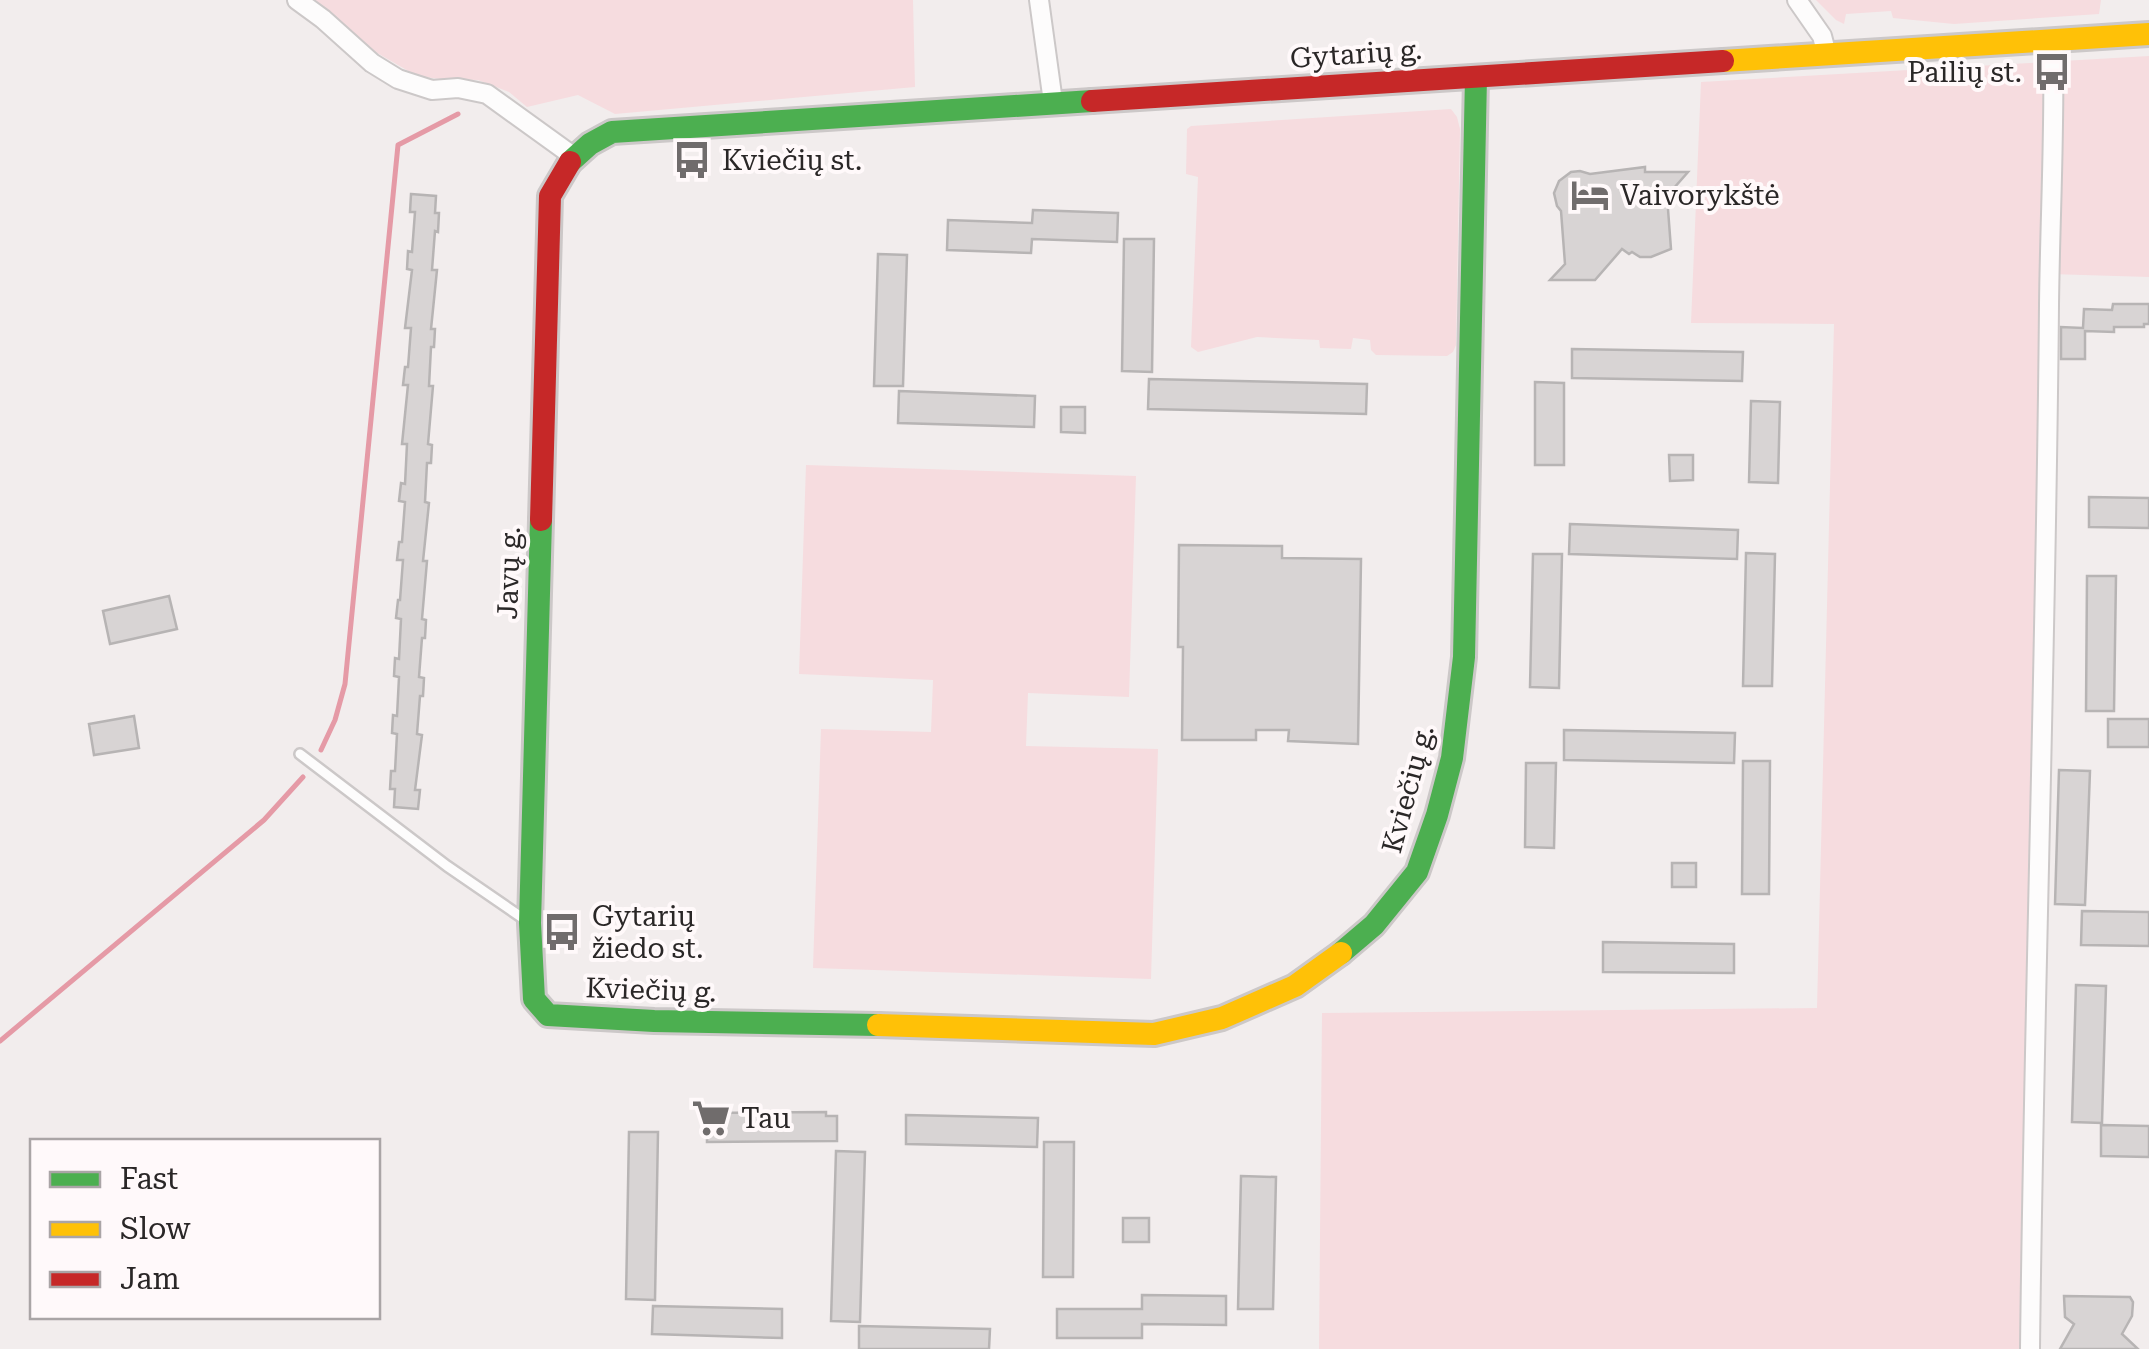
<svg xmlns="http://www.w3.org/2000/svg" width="2149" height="1349" font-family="'Roboto Serif',serif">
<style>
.green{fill:#f6dcdf}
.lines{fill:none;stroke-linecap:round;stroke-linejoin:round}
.stream{stroke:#e59aa6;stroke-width:5}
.building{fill:#d8d4d4;stroke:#b7b4b4;stroke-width:2.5}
.lane-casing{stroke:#ccc8c8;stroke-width:14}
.street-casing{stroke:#ccc8c8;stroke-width:22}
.fast-casing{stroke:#ccc8c8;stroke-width:28}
.slow-casing{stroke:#ccc8c8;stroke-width:28}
.jam-casing{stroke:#ccc8c8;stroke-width:28}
.lane{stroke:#fdfcfc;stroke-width:9}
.street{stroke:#fdfcfc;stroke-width:18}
.fast{stroke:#4caf50;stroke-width:22}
.slow{stroke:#ffc107;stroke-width:22}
.jam{stroke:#c62828;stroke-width:22}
.labels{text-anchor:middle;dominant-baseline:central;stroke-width:8;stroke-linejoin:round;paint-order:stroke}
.street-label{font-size:28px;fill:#2a2727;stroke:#fff9fa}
.poi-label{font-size:28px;fill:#2a2727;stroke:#fff9fa;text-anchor:start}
</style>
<rect width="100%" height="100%" fill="#f2eded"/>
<g class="green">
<polygon points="306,0 913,0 915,87 615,114 578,95 527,107 509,92 478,80 440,79 417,76 360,43"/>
<polygon points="1816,0 2101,0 2099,14 1954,24 1893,18 1891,11 1846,14 1844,24 1836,20"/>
<polygon points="2149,56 2149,277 2050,274 2030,1349 1319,1349 1322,1013 1817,1008 1834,324 1691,323 1701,82"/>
<polygon points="1451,109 1457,117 1460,129 1456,345 1453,352 1447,356 1376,355 1371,350 1370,340 1353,338 1351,349 1320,348 1319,340 1257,337 1198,352 1191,347 1198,177 1186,174 1187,129 1191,126"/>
<polygon points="806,465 1136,476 1129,697 1028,693 1026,746 1158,749 1151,979 813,968 821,729 931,732 933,680 799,674"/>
</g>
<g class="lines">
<g class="stream">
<polyline points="321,750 335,720 345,684 398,145 458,114"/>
<polyline points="0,1041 264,820 303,777"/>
</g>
</g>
<g class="building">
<polygon points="1645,167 1645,172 1688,172 1667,196 1671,249 1651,257 1640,257 1632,252 1629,254 1622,249 1595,280 1550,280 1565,264 1561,211 1557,206 1554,193 1559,181 1571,172 1580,171 1590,174"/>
<polygon points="411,194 436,196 435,213 439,213 438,232 435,231 432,270 437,270 431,329 435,329 434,347 431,347 429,386 433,386 428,444 432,445 431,463 427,463 425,502 429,503 423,561 427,561 422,619 426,620 425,638 422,638 419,677 424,678 423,696 420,696 417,734 422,735 415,790 420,790 418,809 394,807 395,789 390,789 391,771 395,771 397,734 392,733 393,715 397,716 399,677 394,676 395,658 399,659 401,619 396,618 398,600 400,600 403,560 397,560 399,542 402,542 405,502 399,501 401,483 405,484 407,444 402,444 408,385 403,385 405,367 408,367 411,328 405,328 412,270 407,269 408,251 412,252 415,212 410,212"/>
<polygon points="1033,210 1118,213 1117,242 1032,239 1031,253 947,250 948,220 1032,223"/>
<polygon points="1124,239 1154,239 1152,372 1122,371"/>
<polygon points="878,254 907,255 903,386 874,386"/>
<polygon points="2113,304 2149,304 2149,324 2144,324 2144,327 2114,327 2114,332 2085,331 2085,359 2061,359 2061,327 2083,328 2084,309 2112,310"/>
<polygon points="1572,349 1743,352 1742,381 1572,378"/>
<polygon points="1149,379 1367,384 1366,414 1148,409"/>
<polygon points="1535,382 1564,383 1564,465 1535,465"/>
<polygon points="899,391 1035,396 1034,427 898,423"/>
<polygon points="1751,401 1780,402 1778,483 1749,482"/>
<polygon points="1061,407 1085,407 1085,433 1061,432"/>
<polygon points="1669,455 1693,455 1693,480 1670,481"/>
<polygon points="2089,497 2149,498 2149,528 2089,527"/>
<polygon points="1570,524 1738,530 1737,559 1569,554"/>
<polygon points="1179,545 1282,546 1282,558 1361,559 1358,744 1288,741 1289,730 1256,730 1256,740 1182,740 1183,647 1178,647"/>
<polygon points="1746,553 1775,554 1772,686 1743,686"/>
<polygon points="1533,554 1562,554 1559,688 1530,687"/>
<polygon points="2087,576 2116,576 2114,711 2086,711"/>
<polygon points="169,596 177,629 110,644 103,611"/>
<polygon points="134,716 139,748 94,755 89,724"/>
<rect x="2108" y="719" width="41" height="28"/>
<polygon points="1564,730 1735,733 1734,763 1564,760"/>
<polygon points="1743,761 1770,761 1769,894 1742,894"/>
<polygon points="1526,763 1556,763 1554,848 1525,847"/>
<polygon points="2059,770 2090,771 2085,905 2055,904"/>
<rect x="1672" y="863" width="24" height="24"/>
<polygon points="2082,911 2149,912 2149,946 2081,945"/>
<polygon points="1603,942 1734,944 1734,973 1603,972"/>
<polygon points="2076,985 2106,986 2102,1123 2072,1122"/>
<polygon points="826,1112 826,1116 837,1116 837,1141 707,1142 707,1113"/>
<polygon points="906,1115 1038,1118 1037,1147 906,1144"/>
<polygon points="2101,1125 2149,1126 2149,1157 2101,1156"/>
<polygon points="629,1132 658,1132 655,1300 626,1299"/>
<polygon points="1044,1142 1074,1142 1073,1277 1043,1277"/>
<polygon points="836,1151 865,1152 860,1322 831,1321"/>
<polygon points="1241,1176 1276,1177 1273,1309 1238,1309"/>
<rect x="1123" y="1218" width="26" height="24"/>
<polygon points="1142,1295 1226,1296 1226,1325 1142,1324 1142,1338 1057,1338 1057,1309 1142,1309"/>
<polygon points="2064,1296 2130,1297 2133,1302 2132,1316 2122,1334 2138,1349 2060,1349 2074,1324 2065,1317"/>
<polygon points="653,1306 782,1309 782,1338 652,1334"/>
<polygon points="859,1326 990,1329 989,1349 859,1349"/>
</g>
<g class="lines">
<g class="lane-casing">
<polyline id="lane" points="300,754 447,866 527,921"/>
</g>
<g class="street-casing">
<g id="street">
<polyline points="297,0 323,19 372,63 398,79 432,90 458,88 487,94 573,156"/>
<polyline points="1039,0 1053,102"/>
<polyline points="1797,0 1822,36 1827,55"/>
<path d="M2030,1349C2034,1001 2046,653 2049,305C2050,217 2055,129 2053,40"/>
</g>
</g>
<g class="fast-casing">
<g id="fast">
<polyline points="570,162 590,144 612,132 1092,101"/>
<polyline points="541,520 530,923 534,999 548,1015 654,1021 878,1025"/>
<polyline points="1341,953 1374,925 1417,872 1437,815 1452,758 1464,657 1476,77"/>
</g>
</g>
<g class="slow-casing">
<g id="slow">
<polyline points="1723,61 2149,34"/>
<polyline points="878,1025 1154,1034 1222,1018 1295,986 1341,953"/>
</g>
</g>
<g class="jam-casing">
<g id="jam">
<polyline points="1092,101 1723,61"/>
<polyline points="541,520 550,196 570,162"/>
</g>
</g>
<use href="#lane" class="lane"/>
<use href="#street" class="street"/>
<use href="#fast" class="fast"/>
<use href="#slow" class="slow"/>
<use href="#jam" class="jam"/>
</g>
<defs>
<g id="bus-bare" transform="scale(3)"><path d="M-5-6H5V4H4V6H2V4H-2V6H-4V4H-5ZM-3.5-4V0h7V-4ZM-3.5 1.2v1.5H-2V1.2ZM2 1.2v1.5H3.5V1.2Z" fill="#706c6c" stroke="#fff9fa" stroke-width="2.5" paint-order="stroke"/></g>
<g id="hotel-bare" transform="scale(3)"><path d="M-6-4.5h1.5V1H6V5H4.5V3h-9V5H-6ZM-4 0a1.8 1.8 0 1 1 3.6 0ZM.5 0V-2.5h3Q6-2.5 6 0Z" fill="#706c6c" stroke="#fff9fa" stroke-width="2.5" paint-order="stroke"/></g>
<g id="supermarket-bare" transform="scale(3)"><path d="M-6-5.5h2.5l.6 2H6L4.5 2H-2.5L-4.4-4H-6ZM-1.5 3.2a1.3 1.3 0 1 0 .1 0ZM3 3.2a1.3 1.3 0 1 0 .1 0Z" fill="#706c6c" stroke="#fff9fa" stroke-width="2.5" paint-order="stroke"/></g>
</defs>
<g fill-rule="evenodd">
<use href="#bus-bare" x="2052" y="72"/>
<use href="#bus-bare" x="692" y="160"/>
<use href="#hotel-bare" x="1590" y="195"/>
<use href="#bus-bare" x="562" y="932"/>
<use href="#supermarket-bare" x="711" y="1118"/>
</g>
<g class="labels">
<g class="street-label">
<text transform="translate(1356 54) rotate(-4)">Gytarių g.</text>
<text transform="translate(509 573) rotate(-88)">Javų g.</text>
<text transform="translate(1408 789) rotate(-75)">Kviečių g.</text>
<text transform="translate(651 990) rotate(2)">Kviečių g.</text>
</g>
<g class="poi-label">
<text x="2022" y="72" text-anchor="end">Pailių st.</text>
<text x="722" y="160">Kviečių st.</text>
<text x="1620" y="195">Vaivorykštė</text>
<text x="592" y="916">Gytarių<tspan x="592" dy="32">žiedo st.</tspan></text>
<text x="741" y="1118">Tau</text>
</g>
</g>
<rect x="30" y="1139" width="350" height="180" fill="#fff9fa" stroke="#aaa5a6" stroke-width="2.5"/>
<rect x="50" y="1172" width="50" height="15" fill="#4caf50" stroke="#aaa5a6" stroke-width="2.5"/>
<text x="120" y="1189" font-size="30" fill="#2a2727">Fast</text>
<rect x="50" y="1222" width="50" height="15" fill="#ffc107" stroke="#aaa5a6" stroke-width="2.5"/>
<text x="120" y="1239" font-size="30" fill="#2a2727">Slow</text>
<rect x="50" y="1272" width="50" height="15" fill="#c62828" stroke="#aaa5a6" stroke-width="2.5"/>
<text x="120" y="1289" font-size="30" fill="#2a2727">Jam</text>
</svg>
